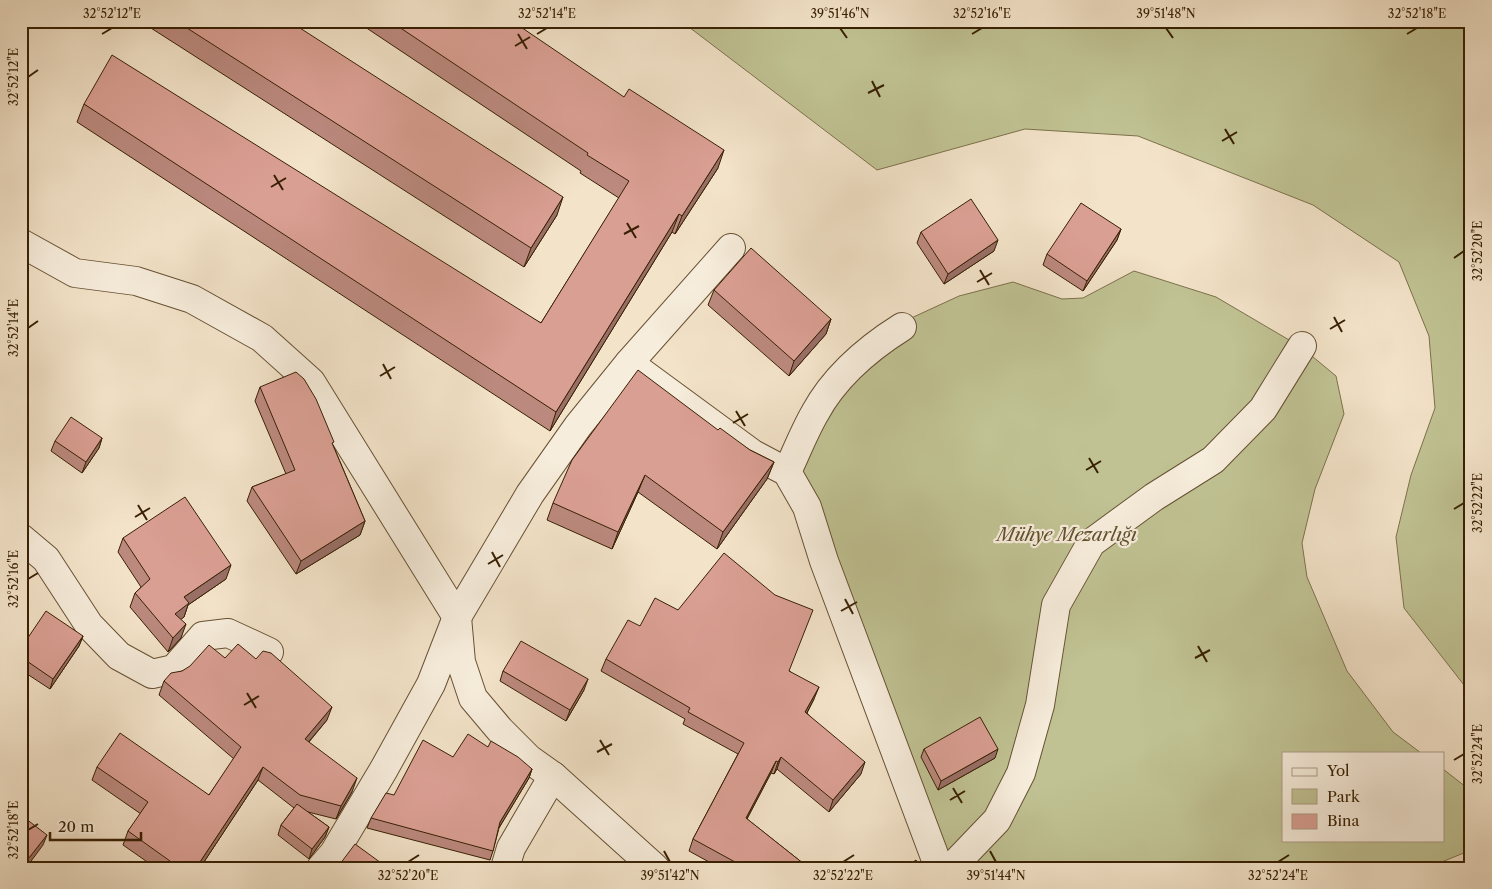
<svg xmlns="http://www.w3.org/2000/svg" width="1492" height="889" font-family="'Libre Caslon Text',serif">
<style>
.green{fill:#c0c293;stroke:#7c714b}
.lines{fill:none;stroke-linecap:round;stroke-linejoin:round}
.minor-casing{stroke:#675134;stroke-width:30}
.minor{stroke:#f7eddc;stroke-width:28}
.wall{fill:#bb897e;stroke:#382003}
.shaded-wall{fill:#996f67;stroke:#382003}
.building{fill:#da9f93;stroke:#382003}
.ticks{fill:none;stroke:#382003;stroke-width:2}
.labels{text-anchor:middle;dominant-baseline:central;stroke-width:4.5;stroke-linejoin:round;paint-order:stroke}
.park-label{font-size:18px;font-style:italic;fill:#61512e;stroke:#f7eddc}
.neatline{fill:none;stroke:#382003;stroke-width:2}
.ticks-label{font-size:12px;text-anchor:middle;fill:#382003}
</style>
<rect width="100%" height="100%" fill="#f3e3c9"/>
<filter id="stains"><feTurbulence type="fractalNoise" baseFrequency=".004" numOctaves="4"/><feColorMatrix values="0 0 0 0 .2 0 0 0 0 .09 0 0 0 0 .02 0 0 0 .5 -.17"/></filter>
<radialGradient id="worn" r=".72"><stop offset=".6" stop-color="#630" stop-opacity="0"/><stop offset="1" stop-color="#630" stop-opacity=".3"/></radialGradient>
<g class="green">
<polygon points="681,21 1471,21 1471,694 1404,608 1396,537 1411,475 1435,408 1429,336 1399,262 1313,205 1138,136 1025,129 877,170"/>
<polygon points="1134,271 1216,297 1301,347 1336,376 1344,414 1315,489 1302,543 1307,577 1347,671 1393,732 1421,753 1283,753 1283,840 1443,840 1443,769 1471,791 1471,850 1427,868 939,868 824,561 794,443 894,326 959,296 1013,282 1062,299 1083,298"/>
</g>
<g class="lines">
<g class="minor-casing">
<g id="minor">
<polyline points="21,243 75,273 136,281 192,299 262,338 311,382 457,617 461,662 473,698 500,730 529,759 553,776 655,868"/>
<polyline points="629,363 753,454 787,472 807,507 824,561 939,868"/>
<path d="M787,472C796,453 804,432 815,413C835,376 867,349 902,327"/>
<polyline points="21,538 46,559 89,625 119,656 152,674 174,669 203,636 228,633 269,652"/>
<polyline points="321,868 334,853 384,769 431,684 457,617 530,494 578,426 629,363 731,248"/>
<polyline points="505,868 511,848 553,776"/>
<polyline points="951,868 997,820 1021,773 1040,705 1056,605 1091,543 1154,497 1213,460 1263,409 1302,346"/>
</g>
</g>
<use href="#minor" class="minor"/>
</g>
<g class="wall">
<polygon points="140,21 289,21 557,215 524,267"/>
<polygon points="356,21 512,21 718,168 675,234 672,232 550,431 77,122 84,104 541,323 619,198 580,173 581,171"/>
<polygon points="1121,229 1117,240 1083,291 1043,265 1047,254"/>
<polygon points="921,232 994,251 944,284 917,243"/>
<polygon points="714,290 831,319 826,334 789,376 708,305"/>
<polygon points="260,387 333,445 365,521 360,535 296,574 247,501 252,487 286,474 255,401"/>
<polygon points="718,430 750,450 774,462 767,479 717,549 638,492 612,549 547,520 553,503"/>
<polygon points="102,438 99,448 82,473 51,451 55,441"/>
<polygon points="123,538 226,579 188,605 184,617 180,619 181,638 168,652 130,607 135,593 141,587 118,552"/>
<polygon points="678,610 790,671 814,699 807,713 861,774 829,812 777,769 774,774 771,773 747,819 809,868 720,868 689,851 693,839 738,754 683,724 685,719 601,671 606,659 640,626"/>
<polygon points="83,636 79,646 50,689 21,670 21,648"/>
<polygon points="225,658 327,720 309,742 352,792 336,819 308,812 329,827 325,837 309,859 278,835 281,825 294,808 258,780 200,868 156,868 123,845 128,831 141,814 92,780 97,767 209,795 234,759 159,695 164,681 182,671"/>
<polygon points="503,671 584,690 566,721 500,681"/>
<polygon points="488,747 532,769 529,778 499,828 493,851 490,860 367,828 371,818 394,795 453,757"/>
<polygon points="924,749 995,758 938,790 921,757"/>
</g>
<g class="shaded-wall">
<polygon points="724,150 718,168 675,234 682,216"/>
<polygon points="563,197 557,215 524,267 531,248"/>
<polygon points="679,214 672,232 550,431 556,412"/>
<polygon points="1121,229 1117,240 1083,291 1087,281"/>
<polygon points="998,240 994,251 944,284 948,274"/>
<polygon points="831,319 826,334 789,376 794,361"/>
<polygon points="102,438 99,448 82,473 86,462"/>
<polygon points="774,462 767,479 717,549 723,532"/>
<polygon points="645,475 638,492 612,549 618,532"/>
<polygon points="365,521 360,535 296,574 301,561"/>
<polygon points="231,565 226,579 188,605 184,617 170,628 175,614 184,597"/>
<polygon points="186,624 181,638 168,652 173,638"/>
<polygon points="83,636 79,646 50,689 53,679"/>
<polygon points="588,679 584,690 566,721 570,710"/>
<polygon points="819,687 814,699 801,724 805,712"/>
<polygon points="332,707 327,720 300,752 305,739"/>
<polygon points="998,749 995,758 938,790 941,781"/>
<polygon points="781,757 777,769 774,774 778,762"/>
<polygon points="776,761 771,773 741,830 746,818"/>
<polygon points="865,762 861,774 829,812 833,800"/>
<polygon points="263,767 258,780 200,868 196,868"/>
<polygon points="532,769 529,778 497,831 500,822"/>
<polygon points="357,778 352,792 336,819 341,806"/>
<polygon points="329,827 325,837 309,859 312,849"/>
<polygon points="47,835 43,845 26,868 21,868"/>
</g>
<g class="building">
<polygon points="176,21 289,21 563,197 531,248"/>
<polygon points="390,21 512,21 624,97 629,89 724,150 682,216 679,214 556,412 84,104 112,55 541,323 629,181 587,155 588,153"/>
<polygon points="971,199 998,240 948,274 921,232"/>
<polygon points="1081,203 1121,229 1087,281 1047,254"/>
<polygon points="751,248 831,319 794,361 714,290"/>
<polygon points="638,370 718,430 720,428 750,450 774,462 723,532 645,475 618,532 553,503 572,460"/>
<polygon points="296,372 304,379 316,399 334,442 332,443 365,521 301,561 252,487 295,470 260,387"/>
<polygon points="71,417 102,438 86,462 55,441"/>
<polygon points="185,497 231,565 184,597 189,603 175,614 186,624 173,638 135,593 150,579 123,538"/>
<polygon points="724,553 775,595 813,610 789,671 819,687 805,712 865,762 833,800 781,757 778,762 776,761 746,818 809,868 746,868 693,839 744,743 688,712 690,708 606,659 628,620 640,626 655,598 678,610"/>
<polygon points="46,611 83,636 53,679 21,657 21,648"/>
<polygon points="521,641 588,679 570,710 503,671"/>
<polygon points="238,644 256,659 263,651 271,653 332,707 305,739 357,778 341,806 300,795 263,767 196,868 165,868 170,861 128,831 148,802 97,767 120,733 209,795 241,747 164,681 171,673 182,671 190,666 209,645 225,658"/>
<polygon points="980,717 998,749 941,781 924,749"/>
<polygon points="468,734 488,747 491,741 518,757 532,769 500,822 493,851 371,818 386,793 394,795 423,740 453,757"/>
<polygon points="297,804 329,827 312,849 281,825"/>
<polygon points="21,815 47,835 21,868"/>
<polygon points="355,844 388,868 337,868"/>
<polygon points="916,860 921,868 904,868"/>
</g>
<path class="ticks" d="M840,28L847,38M1166,28L1173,38M102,34L112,28M518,34L527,49M537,34L547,28M972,34L982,28M1407,34L1417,28M515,46L530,37M28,77L38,70M872,81L880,97M868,93L884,85M1225,129L1234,144M1222,141L1237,132M274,175L283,190M271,187L286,178M627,223L636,238M624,234L639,226M1454,258L1464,251M980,270L989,285M977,282L992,273M1334,317L1342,332M28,328L38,321M1330,329L1345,320M383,364L391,379M380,376L395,367M736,411L745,426M733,423L748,414M1089,458L1098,473M1086,470L1101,461M138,505L147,520M1454,509L1464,503M135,517L150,508M492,552L500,567M488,564L503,555M28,579L38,573M845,599L853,614M841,611L857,602M1198,646L1207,662M1195,658L1210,650M247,693L256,708M244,705L259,696M600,740L609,755M597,752L612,744M1454,760L1464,754M953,788L962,803M950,800L965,791M28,830L38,824M664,851L670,862M990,851L996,862M408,862L419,855M843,862L854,855M1278,862L1289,855"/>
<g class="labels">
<g class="park-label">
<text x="1067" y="535">Mühye Mezarlığı</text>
</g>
</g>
<rect width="1492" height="889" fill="none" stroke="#f3e3c9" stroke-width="55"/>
<rect x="1282" y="752" width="162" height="90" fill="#f7eddc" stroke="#ab9b85"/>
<rect x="1292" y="768" width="25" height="8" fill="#f7eddc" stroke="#ab9b85"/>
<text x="1327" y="776" font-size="15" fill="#382003">Yol</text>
<rect x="1292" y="789" width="25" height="15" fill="#c0c293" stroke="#ab9b85"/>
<text x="1327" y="802" font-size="15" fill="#382003">Park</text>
<rect x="1292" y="814" width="25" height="15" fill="#da9f93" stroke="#ab9b85"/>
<text x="1327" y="826" font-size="15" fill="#382003">Bina</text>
<path d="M50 832v8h91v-8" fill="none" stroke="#382003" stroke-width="2.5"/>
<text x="58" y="832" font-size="15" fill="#382003" stroke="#f7eddc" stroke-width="4" paint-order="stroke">20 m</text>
<rect x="28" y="28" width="1436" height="834" class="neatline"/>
<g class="ticks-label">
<text x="112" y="18">32°52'12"E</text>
<text x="547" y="18">32°52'14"E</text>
<text x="840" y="18">39°51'46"N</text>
<text x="982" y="18">32°52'16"E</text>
<text x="1166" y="18">39°51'48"N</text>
<text x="1417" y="18">32°52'18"E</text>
<text transform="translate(14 77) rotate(-90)" y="4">32°52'12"E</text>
<text transform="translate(1478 251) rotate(-90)" y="4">32°52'20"E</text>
<text transform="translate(14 328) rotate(-90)" y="4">32°52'14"E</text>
<text transform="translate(1478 503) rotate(-90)" y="4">32°52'22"E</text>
<text transform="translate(14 579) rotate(-90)" y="4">32°52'16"E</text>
<text transform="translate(1478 754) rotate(-90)" y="4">32°52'24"E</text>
<text transform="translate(14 830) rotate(-90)" y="4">32°52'18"E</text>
<text x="408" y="880">32°52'20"E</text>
<text x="670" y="880">39°51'42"N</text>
<text x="843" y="880">32°52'22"E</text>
<text x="996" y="880">39°51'44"N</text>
<text x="1278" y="880">32°52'24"E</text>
</g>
<rect width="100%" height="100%" filter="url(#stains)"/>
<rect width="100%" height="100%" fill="url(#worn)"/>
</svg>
